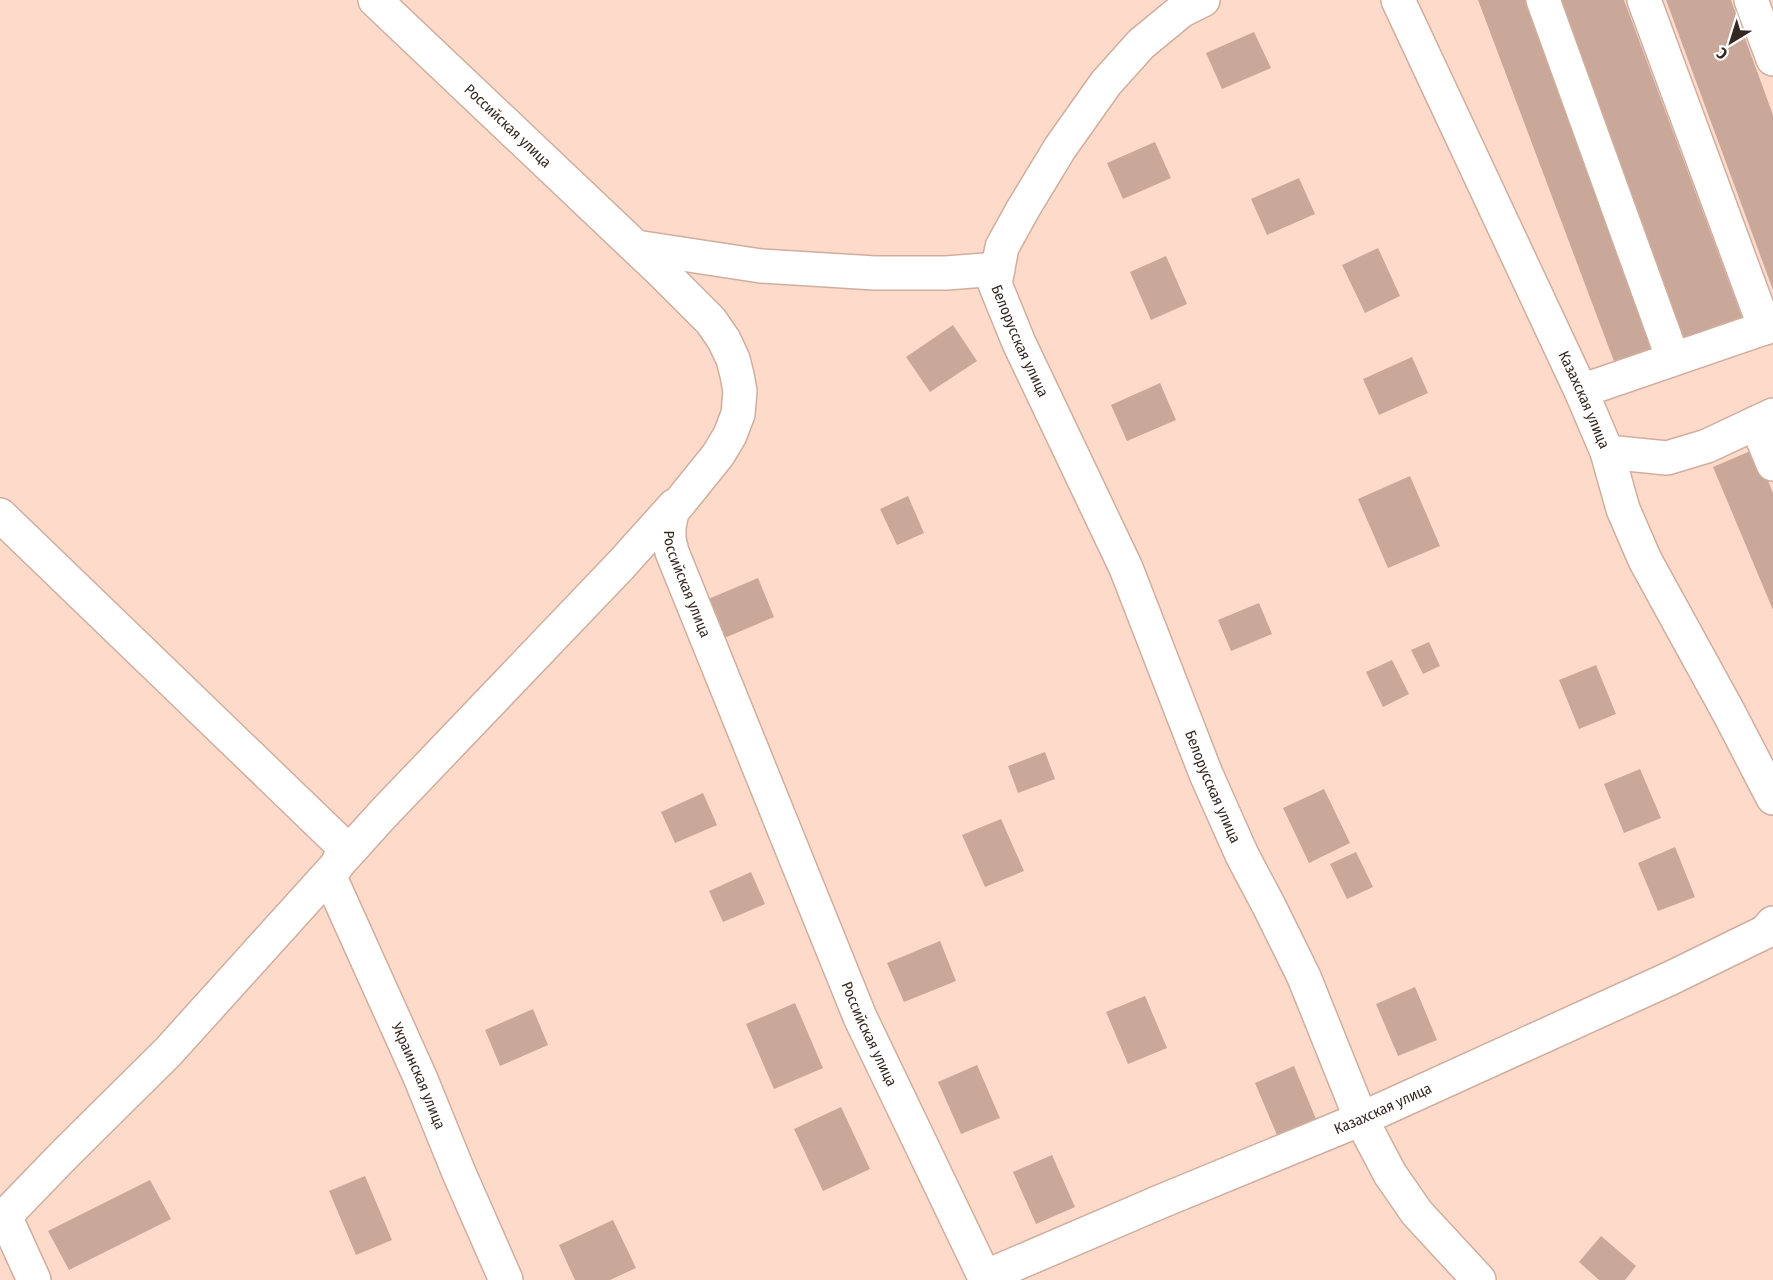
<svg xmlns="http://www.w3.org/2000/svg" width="1773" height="1280" font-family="'Fira Sans Condensed',sans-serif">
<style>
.building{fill:#caa899}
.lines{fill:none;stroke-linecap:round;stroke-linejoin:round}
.minor-casing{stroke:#d0ae9f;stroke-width:36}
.minor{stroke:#fff;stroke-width:33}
.labels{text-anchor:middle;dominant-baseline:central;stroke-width:4.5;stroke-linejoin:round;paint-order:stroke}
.street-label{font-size:15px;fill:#352822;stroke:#fff}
</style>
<rect width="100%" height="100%" fill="#fddaca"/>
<g class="building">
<polygon points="1478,0 1525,0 1656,348 1615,364"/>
<polygon points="1560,0 1624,0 1743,320 1685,341"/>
<polygon points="1666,0 1731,0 1773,115 1773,290"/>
<polygon points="1254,32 1271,68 1222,89 1206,53"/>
<polygon points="1155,142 1171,178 1123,199 1107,163"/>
<polygon points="1299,178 1315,214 1267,235 1251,199"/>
<polygon points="1378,248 1400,296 1365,313 1342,265"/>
<polygon points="1166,256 1187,304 1151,320 1130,272"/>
<polygon points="953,325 977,361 930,392 906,357"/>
<polygon points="1412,357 1428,393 1379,415 1363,379"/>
<polygon points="1160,383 1176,420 1127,441 1111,405"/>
<polygon points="1755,449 1773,493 1773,610 1713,467"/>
<polygon points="1410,476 1440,546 1388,568 1358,499"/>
<polygon points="908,496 924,533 897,545 880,509"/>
<polygon points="758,578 774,617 722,639 706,600"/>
<polygon points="1259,603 1272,634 1231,651 1218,620"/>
<polygon points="1429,642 1440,666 1423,674 1411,650"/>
<polygon points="1392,660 1409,694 1383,707 1366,672"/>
<polygon points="1596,665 1616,714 1579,729 1559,680"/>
<polygon points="1045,752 1055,779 1018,793 1008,766"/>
<polygon points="1640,769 1661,818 1624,833 1604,784"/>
<polygon points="1324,789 1350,843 1309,863 1283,808"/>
<polygon points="703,793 717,825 675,843 661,812"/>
<polygon points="1001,819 1024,871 985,887 962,835"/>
<polygon points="1675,847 1695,897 1658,911 1638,863"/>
<polygon points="1356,852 1373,887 1347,899 1330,864"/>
<polygon points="751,872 765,904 723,922 709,891"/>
<polygon points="940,941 956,981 904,1002 887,963"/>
<polygon points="1415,987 1437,1040 1398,1056 1376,1004"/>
<polygon points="1145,996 1167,1048 1128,1064 1106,1012"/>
<polygon points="795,1003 823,1068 774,1089 746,1024"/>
<polygon points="533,1009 548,1045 500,1066 485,1030"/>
<polygon points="977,1065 1000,1118 961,1134 938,1082"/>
<polygon points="1294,1066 1316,1119 1277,1135 1255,1083"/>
<polygon points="841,1107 870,1169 823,1191 794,1129"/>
<polygon points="1052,1155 1075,1207 1036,1224 1013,1172"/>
<polygon points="365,1176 392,1240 356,1255 329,1191"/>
<polygon points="150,1180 171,1219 69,1270 48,1231"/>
<polygon points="613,1220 636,1268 610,1280 575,1280 559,1245"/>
<polygon points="1601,1236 1636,1266 1625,1280 1599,1280 1579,1262"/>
</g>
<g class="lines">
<g class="minor-casing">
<g id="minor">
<path id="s1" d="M375,0L663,273L711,321L724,340L733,359L737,375L740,391L738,414L730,435L718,455L672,512L669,527V539L672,552L860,1017L986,1280"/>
<path id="s2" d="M1203,0L1181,11L1141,44L1106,83L1060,148L1023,209L1002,247L995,284L1019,343L1126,568L1206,774L1242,855L1269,906L1304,977L1361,1119L1390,1174L1417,1213L1479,1280"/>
<path id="s3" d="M1398,0L1581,391L1607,452L1623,509L1645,560L1729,713L1773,798"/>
<polyline points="1543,0 1673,359"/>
<polyline points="1644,0 1765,328"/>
<polyline points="1751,0 1773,59"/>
<polyline points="636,247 761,266 875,273 946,273 998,269"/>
<polyline points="1581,391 1773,325"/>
<polyline points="1756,423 1773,464"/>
<polyline points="1607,452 1667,458 1707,446 1773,415"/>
<path d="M0,515L338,841C344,851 341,857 336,867"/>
<path id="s4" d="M329,875L420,1077L459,1173L506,1280"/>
<polyline points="5,1216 34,1280"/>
<polyline points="0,1217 5,1216 66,1153 168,1052 383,814 621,565 674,506"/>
<path id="s5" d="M985,1277L1162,1201L1361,1119L1671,978L1765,932L1773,923"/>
</g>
</g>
<use href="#minor" class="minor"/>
</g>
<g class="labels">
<g class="street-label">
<text stroke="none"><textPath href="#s1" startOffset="183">Российская улица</textPath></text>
<text stroke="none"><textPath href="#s2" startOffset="423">Белорусская улица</textPath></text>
<text stroke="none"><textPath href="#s3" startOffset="441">Казахская улица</textPath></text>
<text stroke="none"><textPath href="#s1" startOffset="759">Российская улица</textPath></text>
<text stroke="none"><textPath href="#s2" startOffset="909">Белорусская улица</textPath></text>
<text stroke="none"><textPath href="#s1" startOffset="1245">Российская улица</textPath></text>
<text stroke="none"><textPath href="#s4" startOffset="220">Украинская улица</textPath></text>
<text stroke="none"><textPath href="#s5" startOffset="432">Казахская улица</textPath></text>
</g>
</g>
<g transform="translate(1731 42) rotate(218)" stroke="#ffffff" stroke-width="4.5" paint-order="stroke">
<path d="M0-4.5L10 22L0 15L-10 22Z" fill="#352822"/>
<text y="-9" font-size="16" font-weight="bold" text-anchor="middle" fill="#352822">С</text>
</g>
</svg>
